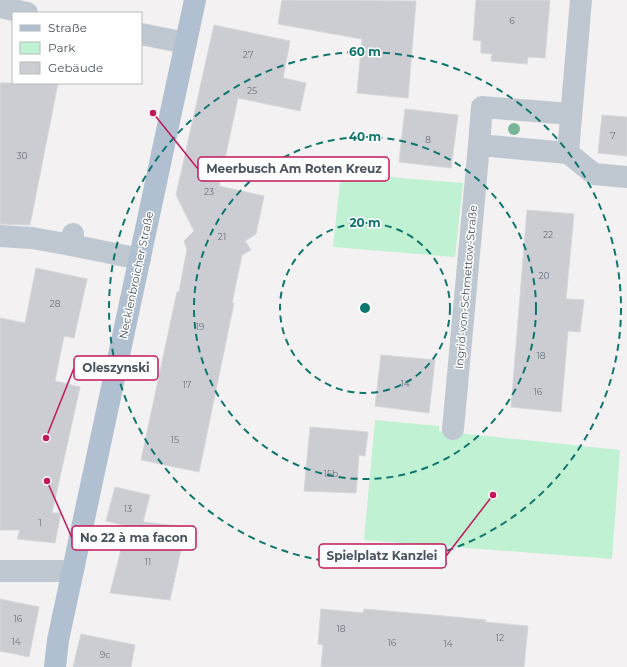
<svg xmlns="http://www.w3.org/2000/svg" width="627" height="667" font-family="Montserrat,sans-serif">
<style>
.park{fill:#c0f1d3}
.building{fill:#cbcdd3;stroke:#d5d7dc}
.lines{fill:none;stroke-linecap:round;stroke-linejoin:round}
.minor{stroke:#bfc8d0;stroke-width:22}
.major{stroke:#b0c0d0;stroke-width:22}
.tree{fill:#79b597}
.ring{fill:none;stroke:#0f766e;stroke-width:2;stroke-dasharray:7 5}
.labels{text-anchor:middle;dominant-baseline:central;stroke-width:3;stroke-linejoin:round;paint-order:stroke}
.number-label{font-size:9px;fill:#69727c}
.street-label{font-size:11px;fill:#48545f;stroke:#fff}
.centre{fill:#0f766e;stroke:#fff;stroke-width:2}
.ring-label{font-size:12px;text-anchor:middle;font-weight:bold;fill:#0f766e;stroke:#fff;stroke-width:3;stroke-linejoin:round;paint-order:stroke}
.leader{fill:none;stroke:#c2185b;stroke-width:1.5}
.callout-dot{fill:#c2185b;stroke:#fff;stroke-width:1.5}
.callout{fill:#fff;stroke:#c2185b;stroke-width:1.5}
.callout-label{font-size:12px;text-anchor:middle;font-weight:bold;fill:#48545f}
</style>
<rect width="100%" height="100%" fill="#f3f1f1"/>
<g class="park">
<polygon points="341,173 463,183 455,257 333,247"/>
<polygon points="375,420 439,426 439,431 620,450 612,559 364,540"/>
</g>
<g class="building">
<polygon points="282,0 416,1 408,98 357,93 362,39 278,24"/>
<polygon points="476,0 550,0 545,58 528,57 527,64 491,61 492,54 481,53 481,41 473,40"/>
<polygon points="214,25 290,41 283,78 306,83 300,111 238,98 219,186 264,196 256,234 245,241 251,250 242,255 232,303 234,303 199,472 141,460 177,292 179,292 187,249 184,241 194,231 176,195"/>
<polygon points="0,83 58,83 30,225 0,224"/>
<polygon points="405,109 458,115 451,168 399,162"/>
<polygon points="602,115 627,117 627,156 598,153"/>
<polygon points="527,210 574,214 566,299 584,300 580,332 568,331 561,412 511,407"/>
<polygon points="36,268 87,279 74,338 64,336 55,381 80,387 52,513 61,513 55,543 17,539 20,530 0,530 0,318 25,323"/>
<polygon points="381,355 435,360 429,413 375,406"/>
<polygon points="310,427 368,432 365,456 359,455 356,493 304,491"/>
<polygon points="115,487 150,495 143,522 186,527 170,600 110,593 127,526 106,521"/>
<polygon points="0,599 39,607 29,657 0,651"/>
<polygon points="321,609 363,613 364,609 444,616 486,620 485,622 528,626 524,667 321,667 323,645 318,644"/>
<polygon points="81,634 135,645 131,667 73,667"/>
</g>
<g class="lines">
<g class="minor">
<polyline points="0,7 27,13"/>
<polyline points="141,34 186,43"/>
<polyline points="479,145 482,107 571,114"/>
<polyline points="568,153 594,174 627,177"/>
<polyline points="73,234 71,245 140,259"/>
<polyline points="0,236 32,238 71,245"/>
<polyline points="453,429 479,145 568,153 581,0"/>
<polyline points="0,571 73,571"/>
</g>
<polyline class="major" points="55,667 58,640 195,0"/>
</g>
<circle class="tree" cx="514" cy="129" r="6"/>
<g class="ring">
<circle cx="365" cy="308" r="85"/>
<circle cx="365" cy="308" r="171"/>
<circle cx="365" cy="308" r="256"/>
</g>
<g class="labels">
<g class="number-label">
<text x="512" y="20">6</text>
<text x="248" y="54">27</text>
<text x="252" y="90">25</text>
<text x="613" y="135">7</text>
<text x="428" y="139">8</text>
<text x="22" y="155">30</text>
<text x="209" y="191">23</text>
<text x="548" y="234">22</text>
<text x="222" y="236">21</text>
<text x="544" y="275">20</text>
<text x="55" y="303">28</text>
<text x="200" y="326">19</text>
<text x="541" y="355">18</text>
<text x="405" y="383">14</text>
<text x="187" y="384">17</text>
<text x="538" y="391">16</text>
<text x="175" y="439">15</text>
<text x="331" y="473">15b</text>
<text x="128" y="508">13</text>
<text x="40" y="522">1</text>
<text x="148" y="561">11</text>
<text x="18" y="618">16</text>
<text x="341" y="628">18</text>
<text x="500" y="637">12</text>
<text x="16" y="641">14</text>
<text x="392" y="642">16</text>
<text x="448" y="643">14</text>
<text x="105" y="654">9c</text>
</g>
<g class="street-label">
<text transform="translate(136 275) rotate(-78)">Necklenbroicher Straße</text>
<text transform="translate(466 287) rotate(-85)">Ingrid-von-Schmettow-Straße</text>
</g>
</g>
<circle cx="365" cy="308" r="6" class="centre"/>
<g class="ring-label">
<text x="365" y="56">60 m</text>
<text x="365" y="141">40 m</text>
<text x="365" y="227">20 m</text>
</g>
<path class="leader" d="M153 113L198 169M46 438L74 368M47 481L72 538M493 495L446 556"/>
<g class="callout-dot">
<circle cx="153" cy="113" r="4"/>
<circle cx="46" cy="438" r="4"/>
<circle cx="47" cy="481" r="4"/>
<circle cx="493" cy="495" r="4"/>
</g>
<g class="callout">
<rect x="198" y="157" width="191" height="24" rx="4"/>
<rect x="74" y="356" width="84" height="24" rx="4"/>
<rect x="72" y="526" width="124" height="24" rx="4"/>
<rect x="319" y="544" width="127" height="24" rx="4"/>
</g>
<g class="callout-label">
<text x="294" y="173">Meerbusch Am Roten Kreuz</text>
<text x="116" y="372">Oleszynski</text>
<text x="134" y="542">No 22 à ma facon</text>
<text x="382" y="560">Spielplatz Kanzlei</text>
</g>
<rect x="12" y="12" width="130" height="72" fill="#ffffff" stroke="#b6bbbf"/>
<rect x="20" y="25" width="20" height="6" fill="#b0c0d0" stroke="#b6bbbf"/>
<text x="48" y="32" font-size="12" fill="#48545f">Straße</text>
<rect x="20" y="42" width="20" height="12" fill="#c0f1d3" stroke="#b6bbbf"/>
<text x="48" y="52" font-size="12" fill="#48545f">Park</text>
<rect x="20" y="62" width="20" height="12" fill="#cbcdd3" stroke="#b6bbbf"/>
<text x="48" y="72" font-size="12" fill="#48545f">Gebäude</text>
</svg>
